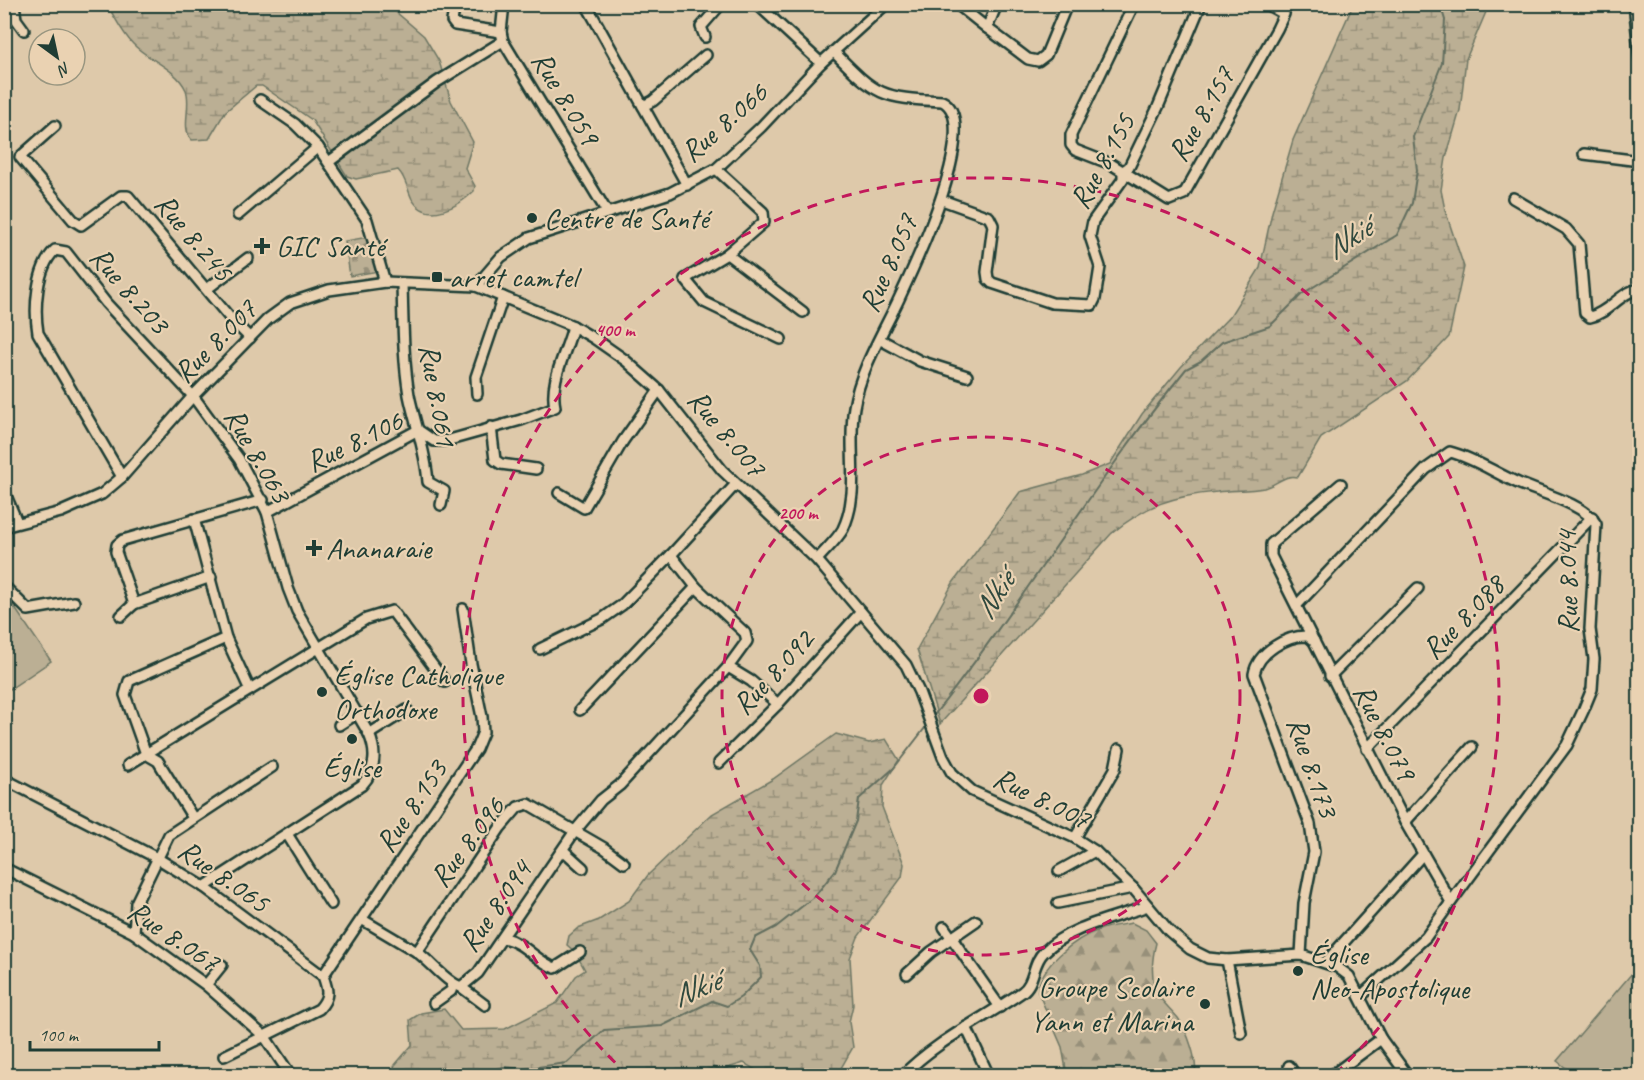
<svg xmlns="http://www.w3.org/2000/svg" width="1644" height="1080" font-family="Caveat,sans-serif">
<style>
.grass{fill:#bbaf94;stroke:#6d7664;stroke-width:1.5}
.forest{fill:url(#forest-firs);stroke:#6d7664;stroke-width:1.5}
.wetland{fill:url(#wetland-marsh);stroke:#6d7664;stroke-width:1.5}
.cemetery{fill:url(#cemetery-stones);stroke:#6d7664;stroke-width:1.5}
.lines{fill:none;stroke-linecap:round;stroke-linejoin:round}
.stream{stroke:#626e5e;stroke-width:2}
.street-casing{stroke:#1f3d34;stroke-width:14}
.street{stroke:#ead2b2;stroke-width:9}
.ring{fill:none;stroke:#c2185b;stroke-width:3;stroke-dasharray:10 8}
.poi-dot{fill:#1f3d34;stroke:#ead2b2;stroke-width:2}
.labels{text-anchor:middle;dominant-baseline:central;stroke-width:4.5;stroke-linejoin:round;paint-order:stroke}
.street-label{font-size:30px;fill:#1f3d34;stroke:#ead2b2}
.poi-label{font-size:30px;fill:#1f3d34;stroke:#ead2b2;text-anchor:start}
.water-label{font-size:32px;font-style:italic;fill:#30493e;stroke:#ead2b2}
.centre{fill:#c2185b;stroke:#ead2b2;stroke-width:3}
.ring-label{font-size:18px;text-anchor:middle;font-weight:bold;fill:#c2185b;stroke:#ead2b2;stroke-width:4.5;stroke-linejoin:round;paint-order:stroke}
</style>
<defs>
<pattern id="forest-firs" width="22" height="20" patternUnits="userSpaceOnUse" patternTransform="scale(1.5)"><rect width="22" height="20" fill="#bbaf94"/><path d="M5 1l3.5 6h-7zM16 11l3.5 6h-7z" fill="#97907a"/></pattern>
<pattern id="wetland-marsh" width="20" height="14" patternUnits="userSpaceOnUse" patternTransform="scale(1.5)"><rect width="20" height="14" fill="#bbaf94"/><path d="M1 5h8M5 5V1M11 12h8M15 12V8" fill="none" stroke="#97907a"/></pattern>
<pattern id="cemetery-stones" width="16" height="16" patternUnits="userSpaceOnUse" patternTransform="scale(1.5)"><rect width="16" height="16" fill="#bbaf94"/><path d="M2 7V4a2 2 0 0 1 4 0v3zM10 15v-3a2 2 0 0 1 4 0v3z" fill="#97907a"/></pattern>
</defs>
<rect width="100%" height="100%" fill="#dec9aa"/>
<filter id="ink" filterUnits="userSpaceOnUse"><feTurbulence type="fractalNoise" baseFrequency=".0167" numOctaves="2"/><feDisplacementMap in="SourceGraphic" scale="12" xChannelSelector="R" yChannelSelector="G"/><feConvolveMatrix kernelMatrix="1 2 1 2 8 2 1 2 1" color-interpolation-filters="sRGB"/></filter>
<g filter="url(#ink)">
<g class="grass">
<polygon points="4,592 51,661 7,691 4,688"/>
<polygon points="1639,965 1639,1075 1575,1075 1557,1061"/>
</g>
<path class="forest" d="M1132,923L1146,930L1156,943C1152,958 1151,974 1155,989C1158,999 1171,1009 1178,1018C1187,1030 1198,1061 1195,1075H1067L1062,1047L1038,992C1039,966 1076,938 1099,930C1109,926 1122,925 1132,923Z"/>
<g class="wetland">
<path d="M372,4L390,7L424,36L439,61L451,101L473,142L465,168L475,186L474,191C459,206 427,225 412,199C407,189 406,178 398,170L356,179L347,176L312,120L262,86H256L225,112L209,139L192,140C180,129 192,105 186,90C176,68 148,60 133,44C122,33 115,17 107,5Z"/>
<path d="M1353,5H1489L1466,59L1460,110L1446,158L1441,190L1445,210L1464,267L1449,337L1407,381L1321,438L1298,477C1284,474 1277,485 1264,488C1249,491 1233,490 1217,492C1172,496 1146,505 1111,534L940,724L917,649L953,583L1020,492L1082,475L1110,464L1142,414L1181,367L1230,316L1260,268L1272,212L1293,140Z"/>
<polygon points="836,734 869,743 886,739 899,760 883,785 882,807 904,864 902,877 858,937 850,958 853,1005 849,1022 853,1047 837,1075 764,1075 744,1063 721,1070 713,1067 699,1076 390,1076 395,1065 412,1045 410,1020 421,1013 444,1009 461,1030 505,1029 557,1003 576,976 585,970 575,952 567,945 569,936 578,928 599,920 629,901 648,875 712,814 773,779"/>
</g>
<polygon class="cemetery" points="368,237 379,271 350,276 345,241"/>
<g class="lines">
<g class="stream">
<path d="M931,719C1020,607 1095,481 1186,369L1201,361L1222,342L1270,326L1302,294L1397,235L1412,203L1417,170L1413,137L1442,63L1445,20L1440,4"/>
<polyline points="475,1076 504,1067 523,1069 567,1063 604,1030 662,1026 712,1001 727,1006 741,997 761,977 760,966 750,950 755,938 776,927 814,897 835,871 856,821 859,799 894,768 928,724"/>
</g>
<g class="street-casing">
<g id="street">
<polyline points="14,4 16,19 24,30"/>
<polyline points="455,4 452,21 455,25 501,32"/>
<polyline points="504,4 501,32 503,41 607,212"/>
<polyline points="586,4 687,185"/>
<polyline points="757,4 821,63"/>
<polyline points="957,4 987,28 997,4"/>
<polyline points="1134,4 1071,135 1071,145 1075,150 1111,164 1169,200 1184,194 1277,29 1284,14 1266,4"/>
<polyline points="1634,4 1640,59"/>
<polyline points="987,28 1028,59 1038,61 1046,55 1067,4"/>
<polyline points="705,37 701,27 721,4"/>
<polyline points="260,100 295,124 318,147"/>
<polyline points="643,106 653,101 706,55"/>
<polyline points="55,126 20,157 73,220 81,225 121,196 128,196 230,318 250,338"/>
<polyline points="1584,154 1632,160 1640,158"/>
<polyline points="330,161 437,82 503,41"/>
<polyline points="716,169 763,212 764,222 727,254 685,279 704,302 781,339"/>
<path d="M1513,198L1566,229L1579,244L1585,313L1590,317C1609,313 1621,291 1640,289"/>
<polyline points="942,200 989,217 993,225 987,272 988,279 992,283 1052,303 1092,305 1095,299 1100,267 1090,236 1093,221 1123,179 1123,171 1129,167 1158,107 1201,4"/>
<polyline points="238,215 318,147 367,220 385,282"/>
<polyline points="727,254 803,312"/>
<path d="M402,283C403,321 403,358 409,395C415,424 426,452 428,482L444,491L441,505"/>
<polyline points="476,286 501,257 529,238 670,193 716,169 761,127 821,63 886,4"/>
<polyline points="207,289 248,258"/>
<polyline points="881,340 920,361 967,376"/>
<polyline points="477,394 476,377 503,297"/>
<polyline points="491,427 495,460 501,464 536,469"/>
<path d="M122,477L38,333C34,309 36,268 55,250L66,252L106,303L193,396L239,459L267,512L288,588L297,611L369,734L407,710"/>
<polyline points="736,484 671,555 696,587 745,633 747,641 728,667 751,681 778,704"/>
<polyline points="1341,484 1271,544 1271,556 1405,822 1451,902 1426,937 1361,996"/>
<polyline points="4,491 17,522"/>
<polyline points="559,493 584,508 623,441 659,390"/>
<path d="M267,512L418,430L434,441H446L521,420L555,407C549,380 567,352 573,326"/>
<polyline points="4,527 61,512 102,494 122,477 193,396 268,319 290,303 329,290 385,282 476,286 503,297 573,326 595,339 625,360 659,390 722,470 817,560 906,665 919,692 943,757 952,773 972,791 1075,838 1095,851 1133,888 1169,931 1190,949 1208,958 1227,960 1301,955 1337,967 1349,976 1381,1039 1408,1076"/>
<path d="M817,560C825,550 837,540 843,529C861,491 847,447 854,407C860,371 881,336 897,303C911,273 985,121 942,101C881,98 877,96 834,52"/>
<polyline points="211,577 134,604 116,552 117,545 123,540 263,500"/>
<polyline points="4,586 28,610 74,602"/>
<path d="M1297,605L1426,469L1450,452C1474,458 1495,473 1518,483C1538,492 1585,504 1596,524L1590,629L1594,659L1592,689L1583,711L1567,745L1451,902"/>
<polyline points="121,616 134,604"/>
<polyline points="540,649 602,619 622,605 671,555"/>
<polyline points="1330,676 1418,588"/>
<polyline points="250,690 366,619 392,611 445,682"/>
<polyline points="580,710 696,587"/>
<polyline points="339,725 358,713"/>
<polyline points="1367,749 1592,517"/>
<polyline points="719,763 778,704 861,612"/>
<polyline points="128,765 250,690 226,638"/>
<path d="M4,779L157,858L204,887L323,976C328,990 330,997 319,1009L224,1056"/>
<polyline points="193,818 158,761 146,754 125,695 129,681 226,638 194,519"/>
<polyline points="1405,822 1472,747"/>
<polyline points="287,834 331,904"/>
<polyline points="1075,838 1115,769 1119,749"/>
<polyline points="563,850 583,868"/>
<polyline points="4,868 134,933 206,985 265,1037 291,1076"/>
<polyline points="1059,871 1095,851"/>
<path d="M204,887L362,785C376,769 377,753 369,734"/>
<polyline points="1058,903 1133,888"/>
<polyline points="363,920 417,952 500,828 518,807 528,804 604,848 624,863"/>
<polyline points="944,927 1000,1007"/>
<polyline points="134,933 136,903 169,835 272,767"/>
<path d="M504,938C525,943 536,961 555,968L580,952"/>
<path d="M417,952C431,962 446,982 461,987L478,973L575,831L601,800L620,785L728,667"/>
<path d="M1301,955L1304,903L1314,852L1310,824L1254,674C1258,652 1287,635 1308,636L1314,641"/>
<polyline points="1227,960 1241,1033"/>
<polyline points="1326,962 1423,854"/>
<polyline points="907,974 931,952 976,921"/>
<polyline points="323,976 476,749 483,732 482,717 471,664 463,609"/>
<polyline points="206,985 222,965"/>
<polyline points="461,987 485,1005"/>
<polyline points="434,1003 451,991 453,984"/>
<polyline points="966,1027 989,1076"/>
<polyline points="1289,1066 1296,1076"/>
<path d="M902,1076C936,1041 983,1019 1022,992C1035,983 1032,963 1044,952C1070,926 1114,918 1148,906"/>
<polyline points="1331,1076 1381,1039"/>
</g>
</g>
<use href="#street" class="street"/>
</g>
</g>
<g class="ring">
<circle cx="981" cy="696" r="259"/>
<path d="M628 1075A518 518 0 1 1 1334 1075"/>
</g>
<g class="poi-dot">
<circle cx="532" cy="218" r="6"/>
<path d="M259 237h6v6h6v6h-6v6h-6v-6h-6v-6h6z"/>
<rect x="431" y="271" width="12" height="12" rx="3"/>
<path d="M311 539h6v6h6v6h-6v6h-6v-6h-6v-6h6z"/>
<circle cx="322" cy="692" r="6"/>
<circle cx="352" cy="739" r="6"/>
<circle cx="1298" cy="971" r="6"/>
<circle cx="1205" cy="1004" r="6"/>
</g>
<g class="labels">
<g class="street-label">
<text transform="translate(566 98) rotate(59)">Rue 8.059</text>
<text transform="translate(1201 114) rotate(-60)">Rue 8.157</text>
<text transform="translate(724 122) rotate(-41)">Rue 8.066</text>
<text transform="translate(1102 161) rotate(-61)">Rue 8.155</text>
<text transform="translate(194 237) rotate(50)">Rue 8.245</text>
<text transform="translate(888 263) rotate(-66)">Rue 8.057</text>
<text transform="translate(130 290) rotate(49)">Rue 8.203</text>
<text transform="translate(215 341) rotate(-45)">Rue 8.007</text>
<text transform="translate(438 395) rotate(80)">Rue 8.061</text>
<text transform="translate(727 433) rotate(50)">Rue 8.007</text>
<text transform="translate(354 441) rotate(-26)">Rue 8.106</text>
<text transform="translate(258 455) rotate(60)">Rue 8.063</text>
<text transform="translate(1567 582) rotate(-91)">Rue 8.044</text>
<text transform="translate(1463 617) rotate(-46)">Rue 8.088</text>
<text transform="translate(773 672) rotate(-47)">Rue 8.092</text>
<text transform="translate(1385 732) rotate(63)">Rue 8.079</text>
<text transform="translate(1313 767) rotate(71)">Rue 8.173</text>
<text transform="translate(1042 798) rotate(26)">Rue 8.007</text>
<text transform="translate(411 806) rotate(-56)">Rue 8.153</text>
<text transform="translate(467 842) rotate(-53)">Rue 8.096</text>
<text transform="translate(224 876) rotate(35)">Rue 8.065</text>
<text transform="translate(495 906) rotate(-55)">Rue 8.094</text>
<text transform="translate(174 936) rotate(34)">Rue 8.067</text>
</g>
<g class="poi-label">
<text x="544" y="218">Centre de Santé</text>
<text x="276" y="246">GIC Santé</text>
<text x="449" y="277">arret camtel</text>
<text x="326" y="548">Ananaraie</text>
<text x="334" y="675">Église Catholique<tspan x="334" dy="34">Orthodoxe</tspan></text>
<text x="352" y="767" text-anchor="middle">Église</text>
<text x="1310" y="954">Église<tspan x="1310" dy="34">Neo-Apostolique</tspan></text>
<text x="1193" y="987" text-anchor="end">Groupe Scolaire<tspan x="1193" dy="34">Yann et Marina</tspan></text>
</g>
<g class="water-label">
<text transform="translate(1348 238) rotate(-32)">Nkié</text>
<text transform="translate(994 595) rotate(-56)">Nkié</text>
<text transform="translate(696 988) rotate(-21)">Nkié</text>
</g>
</g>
<circle cx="981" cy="696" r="9" class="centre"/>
<g class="ring-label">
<text x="615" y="336">400 m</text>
<text x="798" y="519">200 m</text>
</g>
<rect width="1644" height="1080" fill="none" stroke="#ead2b2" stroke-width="24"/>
<rect x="12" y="12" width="1620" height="1056" fill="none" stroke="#1f3d34" stroke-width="2" filter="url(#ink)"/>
<g transform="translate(57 57) rotate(147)"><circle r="28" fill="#ead2b2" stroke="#999680" stroke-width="1.5"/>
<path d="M0-4.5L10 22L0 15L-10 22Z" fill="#1f3d34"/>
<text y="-9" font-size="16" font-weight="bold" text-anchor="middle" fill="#1f3d34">N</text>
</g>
<path d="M30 1041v9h129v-9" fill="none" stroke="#1f3d34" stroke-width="3"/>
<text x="39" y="1041" font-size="18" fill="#1f3d34" stroke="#ead2b2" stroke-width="4.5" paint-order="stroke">100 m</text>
</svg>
